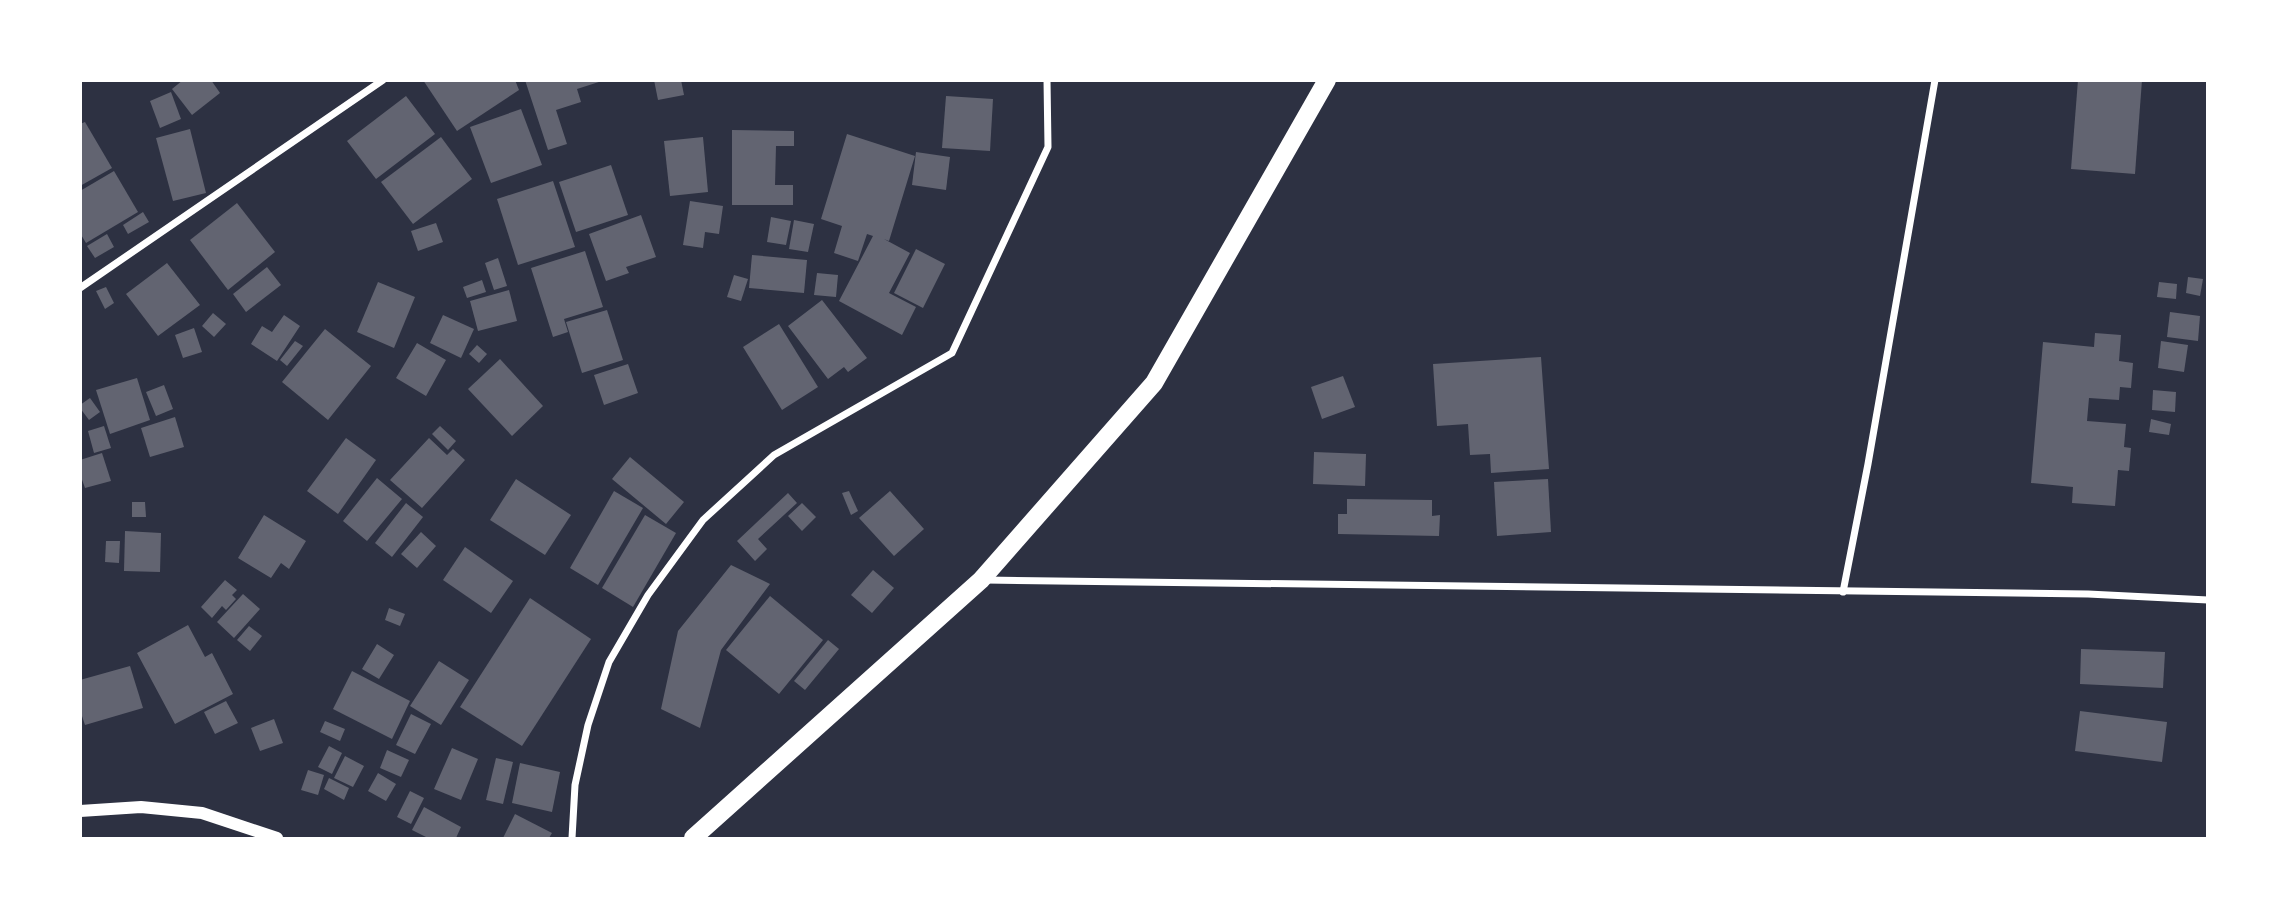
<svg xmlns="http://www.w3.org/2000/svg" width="2288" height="919" font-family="'Varela Round',sans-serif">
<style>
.building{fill:#626471}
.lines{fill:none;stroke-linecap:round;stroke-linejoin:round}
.minor{stroke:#fff;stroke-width:7}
.tertiary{stroke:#fff;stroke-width:12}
.primary{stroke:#fff;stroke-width:18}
</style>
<rect width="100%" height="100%" fill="#2d3142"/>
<g class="building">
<polygon points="183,80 211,80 220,93 192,115 172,89"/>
<polygon points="423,80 515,80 519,90 457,131"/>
<polygon points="525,80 602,80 602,81 577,89 581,102 556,110 567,144 548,150"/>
<polygon points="654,80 681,80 684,95 658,100"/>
<polygon points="2078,80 2142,80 2135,174 2071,169"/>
<polygon points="171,92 181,119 160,128 150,101"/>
<polygon points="406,96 435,134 376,179 347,141"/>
<polygon points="946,96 993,99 990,151 942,148"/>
<polygon points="521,109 542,165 491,183 470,127"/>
<polygon points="85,122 112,168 80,186 80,124"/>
<polygon points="190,129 206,193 173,201 156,138"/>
<polygon points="732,130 794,131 794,146 776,146 775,185 793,185 793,205 732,205"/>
<polygon points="847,134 915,156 889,241 884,239 910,253 889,293 916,307 902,335 839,301 873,236 867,234 858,261 834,253 842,226 821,219"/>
<polygon points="441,137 472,179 413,224 381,182"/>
<polygon points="703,137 708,192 670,196 664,141"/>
<polygon points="916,152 950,157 946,190 912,185"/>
<polygon points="611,165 628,215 576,232 559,182"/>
<polygon points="114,171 138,212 86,243 80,233 80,191"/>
<polygon points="553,181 575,247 518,265 497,199"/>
<polygon points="690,201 723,206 719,234 705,232 703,248 683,245"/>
<polygon points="237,203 275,252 228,290 190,240"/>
<polygon points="143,212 149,222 128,234 123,225"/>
<polygon points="641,215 656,257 626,267 629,273 606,281 589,234"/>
<polygon points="771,217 791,221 786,245 767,242"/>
<polygon points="794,220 814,224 808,252 789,249"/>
<polygon points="436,223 443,242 418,251 411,231"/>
<polygon points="107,234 114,247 95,258 87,246"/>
<polygon points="916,249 945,264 923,308 894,293"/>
<polygon points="585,251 603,307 564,319 568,332 553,337 531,268"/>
<polygon points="752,255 807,260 804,293 749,288"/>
<polygon points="498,258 507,286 494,290 485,263"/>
<polygon points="167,263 200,305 158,336 126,294"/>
<polygon points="267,267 281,285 246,312 233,294"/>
<polygon points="817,273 838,275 836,297 814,295"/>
<polygon points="734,275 748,279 741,301 727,297"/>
<polygon points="2188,277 2203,279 2200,296 2186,293"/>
<polygon points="482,280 486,292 467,298 463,287"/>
<polygon points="378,282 415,297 394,348 357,332"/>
<polygon points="2159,282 2177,284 2176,299 2157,297"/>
<polygon points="106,287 114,303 105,309 96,291"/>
<polygon points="509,290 517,321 478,331 470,301"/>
<polygon points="822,300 867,358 848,372 844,367 828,379 788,326"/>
<polygon points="607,310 623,360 582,373 566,322"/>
<polygon points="2170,312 2200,316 2198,341 2167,337"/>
<polygon points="213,313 226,324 214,337 202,326"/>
<polygon points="284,315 300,326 277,361 251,344 262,326 272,332"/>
<polygon points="443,315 474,329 461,358 430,343"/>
<polygon points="779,324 818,387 782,410 743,347"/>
<polygon points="194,328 202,352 183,358 175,335"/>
<polygon points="325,329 371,366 328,420 282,382"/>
<polygon points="2095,333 2121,335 2119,361 2133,363 2131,388 2120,387 2119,400 2089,398 2087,421 2126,424 2124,447 2131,448 2129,471 2118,470 2115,506 2072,503 2073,487 2031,483 2043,342 2094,347"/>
<polygon points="295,341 303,346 287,366 280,360"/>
<polygon points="2161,341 2188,345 2184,372 2158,368"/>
<polygon points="417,343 446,360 426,396 396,378"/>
<polygon points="477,345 487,354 479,363 469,354"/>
<polygon points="1541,357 1549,469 1491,473 1490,454 1470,455 1468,424 1437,426 1433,364"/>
<polygon points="500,359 543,406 512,436 468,389"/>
<polygon points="628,364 638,393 604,405 594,375"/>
<polygon points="1343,376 1355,407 1322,419 1311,387"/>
<polygon points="137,378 150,420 110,434 96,390"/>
<polygon points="164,385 173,409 156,416 146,392"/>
<polygon points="2153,390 2176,392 2175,412 2152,410"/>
<polygon points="90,398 100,412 89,420 80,408 80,405"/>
<polygon points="175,417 184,447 150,457 141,428"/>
<polygon points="2151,419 2171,424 2169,435 2149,432"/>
<polygon points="104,426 111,448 94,453 88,431"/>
<polygon points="440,426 456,441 448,450 432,434"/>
<polygon points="346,438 376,460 338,514 307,491"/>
<polygon points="429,438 447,455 453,449 465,460 422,508 390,480"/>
<polygon points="1314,452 1366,454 1365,486 1313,484"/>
<polygon points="102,453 111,481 85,488 80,474 80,460"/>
<polygon points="630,457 684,502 666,524 612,479"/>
<polygon points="377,478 402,499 367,541 343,521"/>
<polygon points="516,479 571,515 545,555 490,520"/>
<polygon points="1548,479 1551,532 1497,536 1494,482"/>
<polygon points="614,491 643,508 598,585 570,568"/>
<polygon points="849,491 858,511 851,515 842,493"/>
<polygon points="890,491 924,529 894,556 859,518"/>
<polygon points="788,493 797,503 758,539 767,549 755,561 737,541"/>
<polygon points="1347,499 1432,500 1432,516 1440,515 1439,536 1338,534 1338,514 1347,514"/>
<polygon points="132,502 145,502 146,517 132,517"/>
<polygon points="406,503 423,517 392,557 375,543"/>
<polygon points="802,503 816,517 802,531 788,516"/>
<polygon points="264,515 306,541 289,569 281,563 271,578 238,558"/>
<polygon points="645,515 676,533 633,607 602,588"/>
<polygon points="125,531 161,533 160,572 124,571"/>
<polygon points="421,532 436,546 417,568 401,554"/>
<polygon points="106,541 120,541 119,563 105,562"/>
<polygon points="465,547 513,581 491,613 443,580"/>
<polygon points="731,565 770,584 721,650 700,728 661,709 678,631"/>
<polygon points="873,570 894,588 872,613 851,595"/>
<polygon points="225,580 237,590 232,595 236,599 226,610 222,606 212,618 201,607"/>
<polygon points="243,594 260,609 234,638 217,622"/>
<polygon points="770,596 823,640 779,694 726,650"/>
<polygon points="530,598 591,639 522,746 460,707"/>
<polygon points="389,608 405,614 400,626 385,620"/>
<polygon points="188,625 205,657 212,653 233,694 175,724 137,653"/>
<polygon points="249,626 262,636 250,651 237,640"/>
<polygon points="828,640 839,649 805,690 794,681"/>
<polygon points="377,644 394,655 379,679 362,669"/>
<polygon points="2081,649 2165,652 2163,688 2080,684"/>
<polygon points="439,661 469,680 441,725 410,706"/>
<polygon points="130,666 143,708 85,725 80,710 80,680"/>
<polygon points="352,671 410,701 392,739 333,709"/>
<polygon points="226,701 238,723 215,734 204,712"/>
<polygon points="2080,711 2167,722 2162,762 2075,751"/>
<polygon points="411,714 431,724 415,754 396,745"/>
<polygon points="274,719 283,743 260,751 251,728"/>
<polygon points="325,721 345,729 340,741 320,732"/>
<polygon points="329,746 342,753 332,774 318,767"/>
<polygon points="452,748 478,759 461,800 434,789"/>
<polygon points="387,750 409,760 401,777 380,768"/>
<polygon points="345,756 364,766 353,787 334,778"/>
<polygon points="496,758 513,762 503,804 486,800"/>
<polygon points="520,763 560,772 552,812 512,803"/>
<polygon points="308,770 324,775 318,795 301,790"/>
<polygon points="378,773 396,784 386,801 368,791"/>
<polygon points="329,778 349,788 344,800 324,789"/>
<polygon points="410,791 424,798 411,824 397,817"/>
<polygon points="424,807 461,827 456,838 428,838 412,830"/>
<polygon points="515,814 552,833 549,838 503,838"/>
</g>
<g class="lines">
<g class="minor">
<polyline points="80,288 383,80"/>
<polyline points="985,580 2088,594 2208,600"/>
<polyline points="1843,592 1868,464 1935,80"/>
<polyline points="572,838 575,785 588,725 609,662 648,595 703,520 774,455 952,353 1048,147 1047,80"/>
</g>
<polyline class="tertiary" points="80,811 141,807 202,813 277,838"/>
<polyline class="primary" points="693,838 981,580 1154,383 1327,80"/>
</g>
<rect width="2288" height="919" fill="none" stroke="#ffffff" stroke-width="164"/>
</svg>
